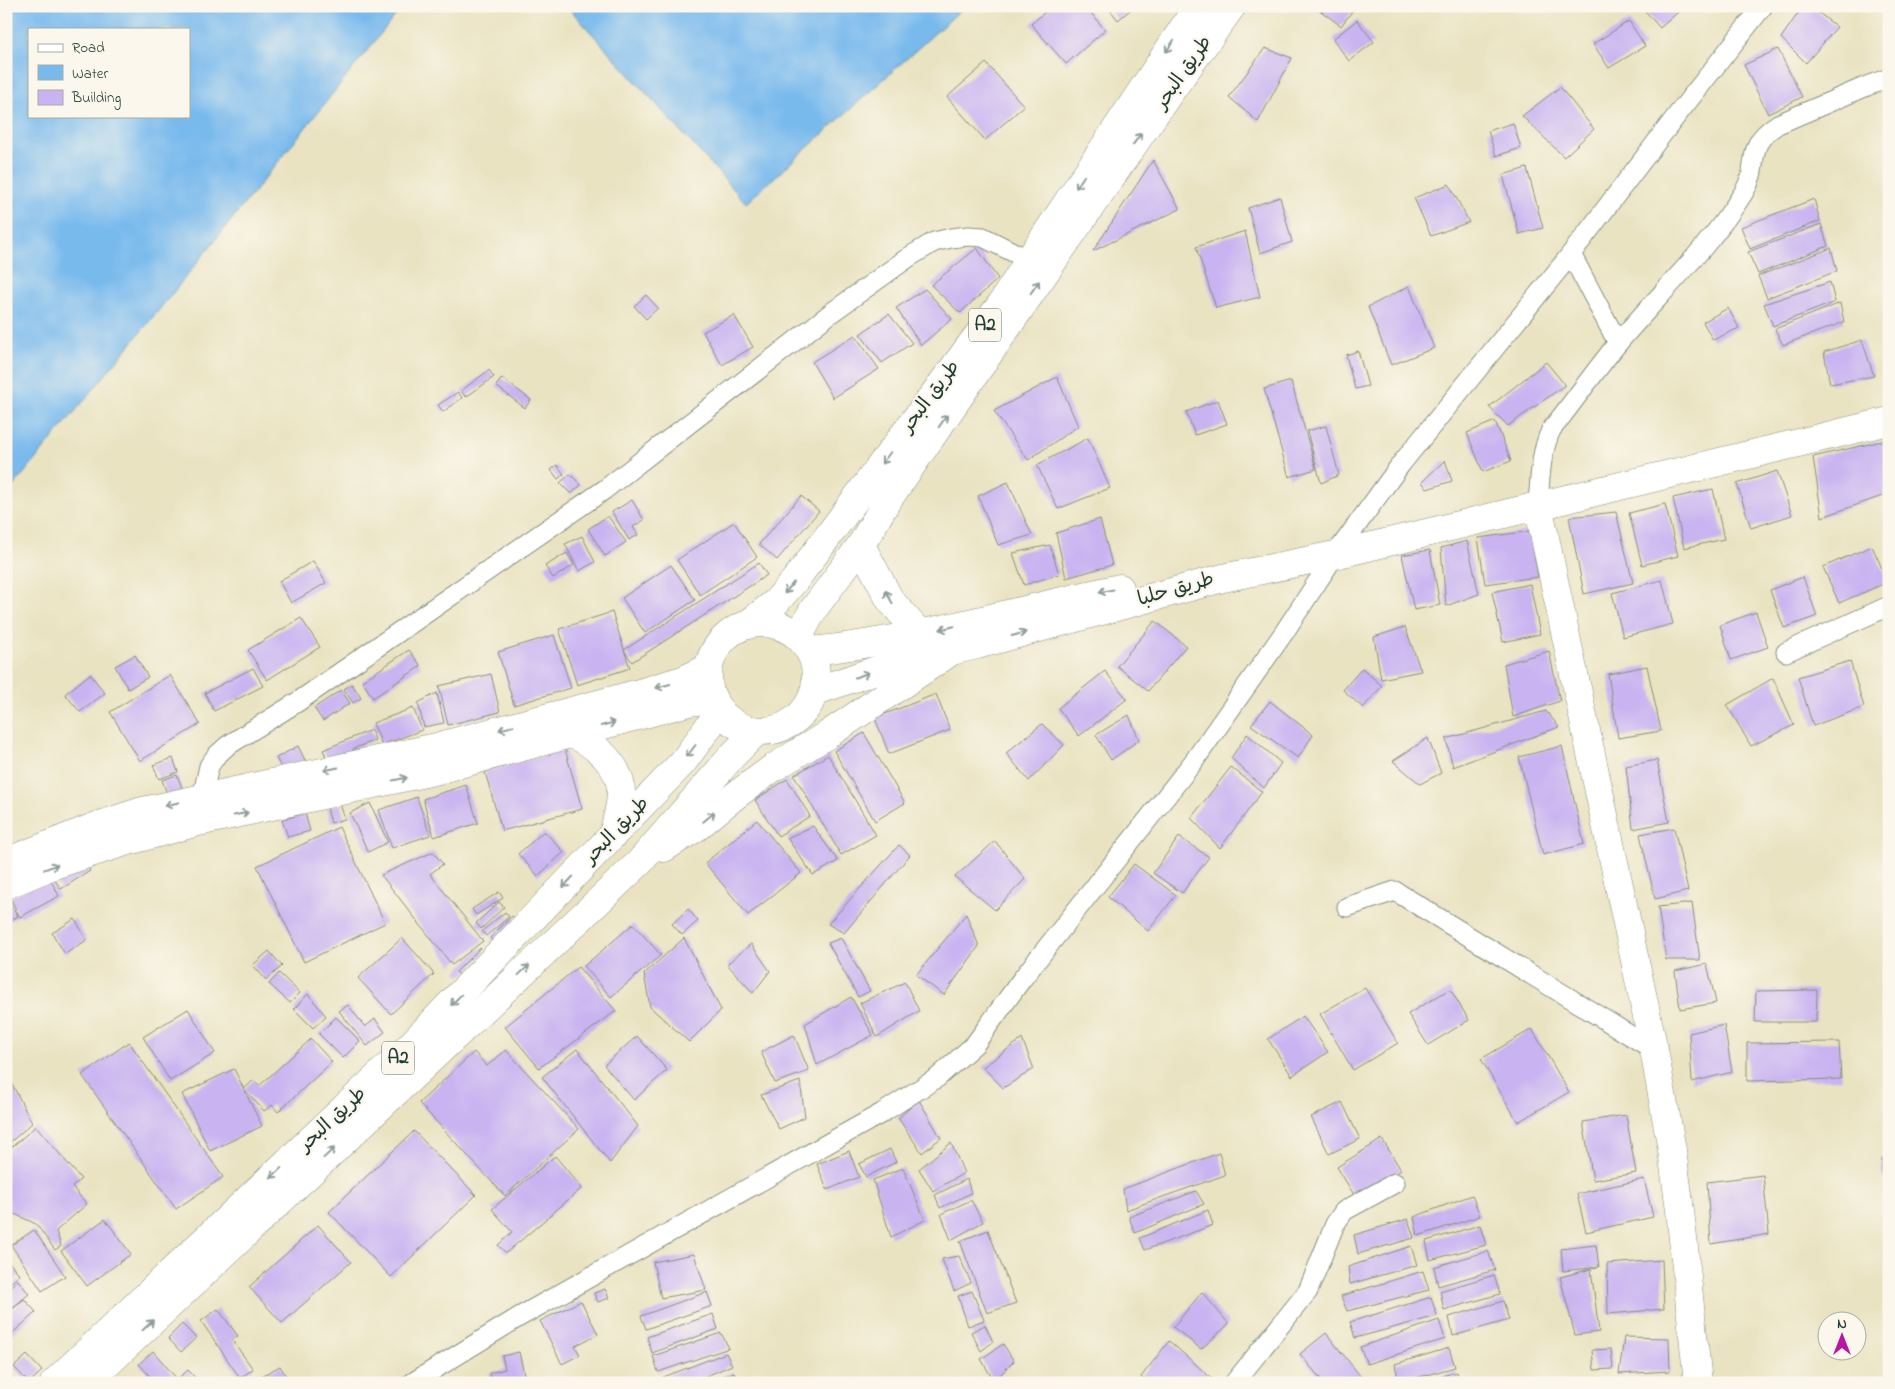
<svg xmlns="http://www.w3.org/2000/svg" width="1895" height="1389" font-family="'Indie Flower','Playpen Sans Arabic',sans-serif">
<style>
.water{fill:#79baed;stroke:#4c7c90;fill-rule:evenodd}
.building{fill:#c9b3f1}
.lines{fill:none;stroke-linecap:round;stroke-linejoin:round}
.street-casing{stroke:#84907b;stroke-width:21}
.secondary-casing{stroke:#84907b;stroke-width:29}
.highway-casing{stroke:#84907b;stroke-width:29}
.street{stroke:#fff;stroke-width:19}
.secondary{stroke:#fff;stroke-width:28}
.highway{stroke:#fff;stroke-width:28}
.oneway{stroke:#8f9e9a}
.labels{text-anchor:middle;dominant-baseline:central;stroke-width:4.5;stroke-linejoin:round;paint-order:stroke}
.shield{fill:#fbf7ec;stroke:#61756b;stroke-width:1}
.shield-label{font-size:19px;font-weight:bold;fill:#1f3d34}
.street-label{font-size:20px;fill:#1f3d34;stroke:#fbf7ec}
</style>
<rect width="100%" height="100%" fill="#fbf7ec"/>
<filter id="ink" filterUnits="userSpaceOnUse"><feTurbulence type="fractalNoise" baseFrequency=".02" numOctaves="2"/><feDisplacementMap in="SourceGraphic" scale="10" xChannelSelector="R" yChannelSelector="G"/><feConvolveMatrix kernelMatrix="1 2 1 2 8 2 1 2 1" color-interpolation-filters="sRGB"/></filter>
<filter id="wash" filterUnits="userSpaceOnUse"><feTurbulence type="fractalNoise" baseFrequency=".0096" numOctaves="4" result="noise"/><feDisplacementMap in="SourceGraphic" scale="20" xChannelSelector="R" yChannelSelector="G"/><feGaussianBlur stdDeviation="1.12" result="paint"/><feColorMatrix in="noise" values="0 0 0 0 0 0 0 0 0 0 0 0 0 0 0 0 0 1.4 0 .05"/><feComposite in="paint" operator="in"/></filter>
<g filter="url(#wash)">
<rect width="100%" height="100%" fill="#eae3c2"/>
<g class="water">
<path d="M6,6H403L172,294L6,495ZM29,29H189V116H29Z"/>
<polygon points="567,6 965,6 746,203"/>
</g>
<g id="blocks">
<g class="building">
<polygon points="1052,6 1085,6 1105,30 1066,64 1031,24"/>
<polygon points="1107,6 1135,6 1118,20"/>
<polygon points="1314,6 1356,6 1341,26"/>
<polygon points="1641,6 1685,6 1660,28"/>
<polygon points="1803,6 1810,6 1837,27 1806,63 1781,38"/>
<polygon points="1357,20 1374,42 1349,61 1333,39"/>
<polygon points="1629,21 1645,46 1609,68 1593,44"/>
<polygon points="1265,48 1292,58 1258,122 1229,97"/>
<polygon points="1778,49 1802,97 1768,114 1744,65"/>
<polygon points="986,63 1024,106 985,140 947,97"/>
<polygon points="1560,87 1594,129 1564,157 1522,116"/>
<polygon points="1513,123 1521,148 1496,156 1488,131"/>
<polygon points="1153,160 1180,209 1093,251"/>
<polygon points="1527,168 1543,228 1519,234 1503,175"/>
<polygon points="1449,184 1469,222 1431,236 1414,198"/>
<polygon points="1280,197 1292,242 1260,253 1248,208"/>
<polygon points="1814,199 1820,221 1750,249 1741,227"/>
<polygon points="1821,224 1828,246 1758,274 1748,252"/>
<polygon points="1245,231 1260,297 1216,308 1196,247"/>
<polygon points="977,248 998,279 960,313 931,285"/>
<polygon points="1831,248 1837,271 1767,298 1758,276"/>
<polygon points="1830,282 1835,302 1773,326 1764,304"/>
<polygon points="1409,286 1434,348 1391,365 1368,307"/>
<polygon points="925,289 952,319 921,345 896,308"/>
<polygon points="646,295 658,308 646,319 634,306"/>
<polygon points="1840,303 1844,322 1783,345 1775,329"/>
<polygon points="1728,308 1739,328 1713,340 1703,322"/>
<polygon points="889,314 912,343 882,363 860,334"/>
<polygon points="734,315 753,347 722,365 703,332"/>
<polygon points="855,335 879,369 833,398 812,362"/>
<polygon points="1862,340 1874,376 1830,384 1824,352"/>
<polygon points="1358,351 1368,386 1355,389 1346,355"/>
<polygon points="1546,362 1565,385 1508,426 1489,407"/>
<polygon points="489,370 494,377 466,397 461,391"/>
<polygon points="1057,377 1078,426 1028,460 994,411"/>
<polygon points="502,378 531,400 525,408 496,386"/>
<polygon points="1291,381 1316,469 1289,477 1264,389"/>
<polygon points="458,392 462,398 443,412 438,405"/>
<polygon points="1218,400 1227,424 1195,435 1186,412"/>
<polygon points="1495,421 1511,461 1483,472 1467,433"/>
<polygon points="1326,426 1339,475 1321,483 1307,431"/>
<polygon points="1088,438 1110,488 1058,509 1037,465"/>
<polygon points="1886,440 1888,494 1822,517 1813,457"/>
<polygon points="1445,460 1452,481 1427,489 1422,482"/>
<polygon points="557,465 564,474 558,479 551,470"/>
<polygon points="1777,471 1792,515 1751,528 1737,484"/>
<polygon points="570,474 581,485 571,494 560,483"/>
<polygon points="1008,482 1032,535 998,545 978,496"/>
<polygon points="1713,489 1724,539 1684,548 1673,498"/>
<polygon points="801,496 819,511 777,560 759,544"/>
<polygon points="632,500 644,520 633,527 638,535 629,540 612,512"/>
<polygon points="1665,504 1678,556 1642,565 1629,513"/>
<polygon points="1616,512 1633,583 1584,594 1569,517"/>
<polygon points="608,516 626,542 605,556 588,529"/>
<polygon points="1100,519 1112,565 1066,578 1056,533"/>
<polygon points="734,522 757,557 700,595 677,560"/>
<polygon points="1530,531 1538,577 1485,584 1478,538"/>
<polygon points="582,536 595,562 579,571 565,544"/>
<polygon points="1467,541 1479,594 1446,606 1441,548"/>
<polygon points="1050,545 1059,574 1024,585 1013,553"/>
<polygon points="1872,546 1888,582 1839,603 1823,567"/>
<polygon points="1430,550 1440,605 1414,610 1402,555"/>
<polygon points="567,553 574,565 553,578 545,566"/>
<polygon points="313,561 326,583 291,603 279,581"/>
<polygon points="759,563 767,575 632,662 624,650"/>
<polygon points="671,565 695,600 645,633 622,598"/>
<polygon points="1803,577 1817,616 1784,628 1770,590"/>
<polygon points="1662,580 1673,624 1623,637 1612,593"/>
<polygon points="1530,584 1540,634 1503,642 1492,592"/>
<polygon points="612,612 630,668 577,685 559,629"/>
<polygon points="1756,612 1768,647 1731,660 1720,625"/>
<polygon points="301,618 320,647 267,680 248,650"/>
<polygon points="1155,621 1186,646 1148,691 1117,666"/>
<polygon points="1405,627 1421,671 1381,679 1374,637"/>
<polygon points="554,635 571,688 514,705 498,652"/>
<polygon points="409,650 421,666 373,698 362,681"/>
<polygon points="1549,651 1560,701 1513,717 1504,664"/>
<polygon points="135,655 148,677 128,689 115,666"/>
<polygon points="1850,661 1864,707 1813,726 1798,677"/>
<polygon points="1647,666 1661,731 1618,738 1608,674"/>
<polygon points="253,668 263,686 214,711 205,693"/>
<polygon points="1362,668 1382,686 1363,708 1343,690"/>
<polygon points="1105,671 1127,699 1079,736 1058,708"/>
<polygon points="90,674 105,693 80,712 65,694"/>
<polygon points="491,674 500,712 448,725 439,686"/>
<polygon points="170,675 200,724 140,761 110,712"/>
<polygon points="1773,678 1794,725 1751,746 1727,705"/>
<polygon points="352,684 361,698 353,703 344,689"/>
<polygon points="341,690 350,703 323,721 314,708"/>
<polygon points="437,693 444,723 424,727 418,703"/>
<polygon points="936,694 950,730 889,754 875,718"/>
<polygon points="1270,701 1313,735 1298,758 1251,725"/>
<polygon points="413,708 422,730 382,745 373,723"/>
<polygon points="1546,711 1559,727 1453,767 1446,739"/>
<polygon points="1129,715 1139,740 1111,760 1096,735"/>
<polygon points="1042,724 1064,745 1029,781 1006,753"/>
<polygon points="371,730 375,740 353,749 354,764 330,766 323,750"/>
<polygon points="864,733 905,803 875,821 834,751"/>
<polygon points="1247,734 1281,763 1264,788 1231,758"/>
<polygon points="1428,738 1441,773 1420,784 1393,761"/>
<polygon points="298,746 307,764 285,775 276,758"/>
<polygon points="1562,746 1584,844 1543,855 1519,757"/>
<polygon points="565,749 582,809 502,831 485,772"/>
<polygon points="828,755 876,835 841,855 794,775"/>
<polygon points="173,758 178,772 159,779 153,765"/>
<polygon points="1657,760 1669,822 1633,829 1626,766"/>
<polygon points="1231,767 1262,792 1220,848 1191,818"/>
<polygon points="177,775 184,793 169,799 162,780"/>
<polygon points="787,779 810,816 778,836 755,800"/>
<polygon points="466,785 478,823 434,837 423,799"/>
<polygon points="417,797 430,835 392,848 379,810"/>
<polygon points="370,803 388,842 368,852 350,813"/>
<polygon points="340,804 345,819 331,823 327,808"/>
<polygon points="305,813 310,831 288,837 282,820"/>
<polygon points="757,820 801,873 748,915 705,863"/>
<polygon points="813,826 838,861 813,875 787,838"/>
<polygon points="339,827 385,923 304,962 257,866"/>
<polygon points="1674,828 1688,891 1655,899 1640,834"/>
<polygon points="544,831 564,852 538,876 518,854"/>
<polygon points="1179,837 1209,857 1182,893 1153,873"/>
<polygon points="995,841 1025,879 995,910 955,877"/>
<polygon points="899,845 910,855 844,933 828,924"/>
<polygon points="433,852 443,864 430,874 483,941 452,965 381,875"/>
<polygon points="83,860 90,871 61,889 54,879"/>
<polygon points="1134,864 1176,895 1148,931 1108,897"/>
<polygon points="49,877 59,896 20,917 10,898"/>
<polygon points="499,892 503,898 476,915 472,909"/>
<polygon points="6,897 18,916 6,923"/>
<polygon points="499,902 504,907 481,929 476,923"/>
<polygon points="1692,903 1700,960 1666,960 1658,907"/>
<polygon points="688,909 698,921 682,935 672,924"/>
<polygon points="505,912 509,917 486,936 482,931"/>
<polygon points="966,914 979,946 944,995 916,975"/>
<polygon points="512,916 517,921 495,943 490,938"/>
<polygon points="75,919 87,940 65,954 52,933"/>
<polygon points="633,924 661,955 611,997 584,966"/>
<polygon points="402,938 434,974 391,1014 358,978"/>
<polygon points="684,938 721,1010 689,1042 650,1007 644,974"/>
<polygon points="841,938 870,991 858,997 828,943"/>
<polygon points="751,944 770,971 753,993 727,964"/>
<polygon points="480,948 485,953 461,976 456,972"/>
<polygon points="269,951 282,966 266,980 253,965"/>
<polygon points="1707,964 1716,1003 1680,1009 1675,971"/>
<polygon points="578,967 616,1011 539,1068 505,1027"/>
<polygon points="279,973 300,993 290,1003 269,984"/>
<polygon points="905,982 919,1011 877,1037 860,1003"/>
<polygon points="1365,988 1398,1043 1353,1070 1320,1014"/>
<polygon points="1450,989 1469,1020 1428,1045 1408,1014"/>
<polygon points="1817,990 1816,1022 1755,1022 1756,991"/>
<polygon points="308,994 326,1016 313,1028 294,1009"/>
<polygon points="851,997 873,1035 817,1065 805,1024"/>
<polygon points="348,1005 365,1027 375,1019 385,1032 367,1046 339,1011"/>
<polygon points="188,1009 215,1053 170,1081 143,1037"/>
<polygon points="1303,1016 1328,1052 1292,1076 1268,1039"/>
<polygon points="336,1017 360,1041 343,1058 319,1034"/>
<polygon points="1724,1025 1732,1072 1692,1082 1689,1033"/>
<polygon points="1532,1029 1569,1092 1518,1122 1481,1059"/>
<polygon points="794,1035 809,1071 775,1083 761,1052"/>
<polygon points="637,1036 667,1070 634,1100 604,1065"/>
<polygon points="311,1039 332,1062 278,1112 272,1105 264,1111 244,1089 254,1080 259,1086"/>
<polygon points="1022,1039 1034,1069 1003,1088 983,1067"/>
<polygon points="129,1042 223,1177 176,1209 82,1075"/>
<polygon points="1839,1042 1841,1079 1747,1081 1747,1043"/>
<polygon points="577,1049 638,1126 610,1163 542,1077"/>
<polygon points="506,1050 579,1129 505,1196 419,1103 474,1052 487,1066"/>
<polygon points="234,1069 262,1126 210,1151 182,1094"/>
<polygon points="9,1078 32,1123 6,1146 6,1080"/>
<polygon points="800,1081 805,1117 779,1129 761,1095"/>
<polygon points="919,1100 941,1138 922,1153 898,1118"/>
<polygon points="1342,1102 1360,1139 1329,1154 1311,1117"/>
<polygon points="1626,1115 1636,1173 1593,1180 1583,1122"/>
<polygon points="36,1126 81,1179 72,1187 87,1204 56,1231 61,1246 55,1250 36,1224 6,1210 6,1152"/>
<polygon points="414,1131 476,1195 391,1277 329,1212"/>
<polygon points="1382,1139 1401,1170 1356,1198 1337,1167"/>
<polygon points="951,1143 964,1173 933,1191 919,1169"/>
<polygon points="890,1149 896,1162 866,1177 859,1164"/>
<polygon points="849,1151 859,1177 827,1190 817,1164"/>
<polygon points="1219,1153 1225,1175 1126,1210 1123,1189"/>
<polygon points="555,1156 582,1188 506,1253 498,1245 512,1232 492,1209"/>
<rect x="1882" y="1159" width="7" height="17"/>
<polygon points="903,1168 925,1220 891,1237 873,1180"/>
<polygon points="1763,1175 1769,1234 1711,1244 1707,1182"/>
<polygon points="967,1179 971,1193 940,1208 935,1195"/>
<polygon points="1644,1179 1653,1217 1586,1232 1577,1194"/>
<polygon points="1196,1191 1204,1204 1135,1233 1129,1217"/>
<polygon points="1472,1195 1480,1216 1418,1236 1414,1217"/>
<polygon points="971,1200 983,1222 951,1240 941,1214"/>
<polygon points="1208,1210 1213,1225 1145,1250 1140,1238"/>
<polygon points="105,1219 131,1254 87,1286 61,1251"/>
<polygon points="1408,1219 1414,1238 1358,1254 1354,1235"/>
<polygon points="318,1225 351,1262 282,1323 249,1287"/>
<polygon points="1480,1225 1486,1245 1430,1260 1426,1241"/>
<polygon points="34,1230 65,1276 42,1291 11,1245"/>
<polygon points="988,1230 1016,1303 987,1313 960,1241"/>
<polygon points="1596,1245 1599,1267 1563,1271 1561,1249"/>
<polygon points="1411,1246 1417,1265 1350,1284 1348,1267"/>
<polygon points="1488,1251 1495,1270 1438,1286 1434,1267"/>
<polygon points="694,1254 706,1290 661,1298 653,1262"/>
<polygon points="959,1256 971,1283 954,1291 942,1259"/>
<polygon points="1662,1260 1664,1309 1608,1314 1607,1264"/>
<polygon points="8,1261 20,1275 6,1287 6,1262"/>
<polygon points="1591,1269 1599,1332 1575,1335 1560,1277"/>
<polygon points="1423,1271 1429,1290 1347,1311 1341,1296"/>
<polygon points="1494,1275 1500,1294 1444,1310 1440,1291"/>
<polygon points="18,1280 29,1294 6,1313 6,1290"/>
<polygon points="605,1289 609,1298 598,1302 594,1293"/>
<polygon points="972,1291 984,1320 968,1326 958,1296"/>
<polygon points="707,1292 712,1306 646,1329 641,1316"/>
<polygon points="1202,1292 1229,1324 1201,1349 1173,1327"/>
<polygon points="1431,1297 1437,1316 1355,1338 1350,1322"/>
<polygon points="24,1299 36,1312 6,1339 6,1315"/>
<polygon points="581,1301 598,1334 575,1346 580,1355 562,1364 540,1321"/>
<polygon points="1503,1301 1509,1320 1453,1336 1449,1317"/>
<polygon points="218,1309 238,1336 232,1340 253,1369 240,1378 201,1321"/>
<polygon points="713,1314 718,1329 652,1353 647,1337"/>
<polygon points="1439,1320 1445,1339 1367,1364 1360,1347"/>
<polygon points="182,1324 196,1338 181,1352 168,1338"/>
<polygon points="985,1325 993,1342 981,1351 971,1332"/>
<polygon points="721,1333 729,1348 658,1372 653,1356"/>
<polygon points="1326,1333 1365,1382 1364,1383 1324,1383 1300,1354"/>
<polygon points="1624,1337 1669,1338 1670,1371 1619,1374"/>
<polygon points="1169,1341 1217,1383 1147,1383 1141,1377"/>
<polygon points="1003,1344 1014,1361 994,1381 981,1359"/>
<polygon points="1449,1348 1455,1367 1399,1383 1395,1364"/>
<polygon points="1611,1349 1613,1369 1594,1370 1592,1350"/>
<polygon points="153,1351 177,1379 188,1370 200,1383 156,1383 139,1364"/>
<polygon points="519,1352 526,1383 492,1383 489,1373 505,1369 502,1356"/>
<polygon points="726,1353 732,1365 690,1383 663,1383 661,1378"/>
<polygon points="27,1355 42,1371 29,1383 14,1367"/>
<polygon points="280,1366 289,1381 261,1383 258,1378"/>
<polygon points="734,1372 738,1383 706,1383"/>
<polygon points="1456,1372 1459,1383 1421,1383 1421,1382"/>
</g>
</g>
</g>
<g filter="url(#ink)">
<use href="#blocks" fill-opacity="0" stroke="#84907b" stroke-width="1"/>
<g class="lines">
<g class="street-casing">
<g id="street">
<polyline points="1571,254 1618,343"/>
<path d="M1538,505C1540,479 1540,454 1551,430C1574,401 1595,371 1618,343C1660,293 1710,247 1744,192C1762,163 1742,147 1778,124L1867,86L1889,78"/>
<polyline points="1786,652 1889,606"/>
<polyline points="200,808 209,766 216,756 227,746 299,701 604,490 831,313 909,257 934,242 951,238 968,236 983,237 1029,260"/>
<polyline points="1347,907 1395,891 1654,1050"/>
<polyline points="412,1383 519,1317 882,1113 937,1078 975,1044 1022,979 1194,761 1283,634 1335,555 1401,464 1571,254 1677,115 1763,6"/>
<polyline points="1234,1383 1308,1291 1335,1224 1344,1211 1395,1183"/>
</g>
</g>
<g class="secondary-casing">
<g id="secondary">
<polyline points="1538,505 1654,1050 1672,1150 1680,1210 1698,1383"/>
<path d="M812,651C916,640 1018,610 1120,588"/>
<polyline points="816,691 891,665 977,645 1223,578 1335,555 1889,421"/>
<polyline points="6,862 94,827 139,812 432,748 643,692 683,680 708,668"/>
<polyline points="6,885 51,866 125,842 198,822 434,771 689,702 713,699"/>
</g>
</g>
<g class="highway-casing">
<g id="highway">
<polyline points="861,545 890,600 920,634"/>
<circle cx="762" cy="677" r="54"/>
<polyline points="748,624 776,602 796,579 1002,303 1029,260 1198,6"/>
<polyline points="799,636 813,610 861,545 887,501 1170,92 1232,6"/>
<path d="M573,734C594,744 621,765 621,791C621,806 617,820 613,834"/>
<polyline points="664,848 697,827 736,795 773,768 827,735 952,651"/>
<polyline points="54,1383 411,1045 683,762 720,711"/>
<polyline points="87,1383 639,863 733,755 757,731"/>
</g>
</g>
<use href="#street" class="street"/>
<use href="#secondary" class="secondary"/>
<use href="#highway" class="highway"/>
</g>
<defs><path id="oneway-shaft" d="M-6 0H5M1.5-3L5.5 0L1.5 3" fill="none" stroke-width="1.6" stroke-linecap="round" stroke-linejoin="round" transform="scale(1.25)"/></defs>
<g class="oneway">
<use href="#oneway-shaft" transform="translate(1170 46) rotate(124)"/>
<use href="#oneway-shaft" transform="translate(1137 139) rotate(-55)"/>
<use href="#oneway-shaft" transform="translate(1080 182) rotate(124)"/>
<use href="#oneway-shaft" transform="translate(1035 287) rotate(-55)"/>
<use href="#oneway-shaft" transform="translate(943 421) rotate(-55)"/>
<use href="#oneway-shaft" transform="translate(886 458) rotate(127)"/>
<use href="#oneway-shaft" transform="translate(789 588) rotate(130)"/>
<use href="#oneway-shaft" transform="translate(1106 591) rotate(168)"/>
<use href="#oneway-shaft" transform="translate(889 597) rotate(-119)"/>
<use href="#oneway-shaft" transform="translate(947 628) rotate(167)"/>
<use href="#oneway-shaft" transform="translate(1019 634) rotate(-15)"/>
<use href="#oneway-shaft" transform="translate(862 675) rotate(-19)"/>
<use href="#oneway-shaft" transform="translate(663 686) rotate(164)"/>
<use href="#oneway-shaft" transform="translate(608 724) rotate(-15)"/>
<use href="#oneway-shaft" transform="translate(506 728) rotate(165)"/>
<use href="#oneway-shaft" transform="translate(691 751) rotate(127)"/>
<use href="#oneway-shaft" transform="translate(331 769) rotate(168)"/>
<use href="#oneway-shaft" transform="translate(400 779) rotate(-12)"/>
<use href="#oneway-shaft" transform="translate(172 804) rotate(167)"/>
<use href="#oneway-shaft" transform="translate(241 814) rotate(-12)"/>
<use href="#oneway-shaft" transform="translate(709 817) rotate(-40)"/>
<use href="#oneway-shaft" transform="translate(51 867) rotate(-21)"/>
<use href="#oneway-shaft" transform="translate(568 882) rotate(133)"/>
<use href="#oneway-shaft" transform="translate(524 970) rotate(-43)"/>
<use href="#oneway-shaft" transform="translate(456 1000) rotate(134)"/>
<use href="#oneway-shaft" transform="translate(329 1153) rotate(-43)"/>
<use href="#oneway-shaft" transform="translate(276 1173) rotate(137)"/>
<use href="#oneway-shaft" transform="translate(148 1325) rotate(-44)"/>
</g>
</g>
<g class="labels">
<g class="shield">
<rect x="969" y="308.5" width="32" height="33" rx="4"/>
<rect x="382" y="1041.5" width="32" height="33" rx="4"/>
</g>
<g class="shield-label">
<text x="985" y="325">A2</text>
<text x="398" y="1058">A2</text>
</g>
<g class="street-label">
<text transform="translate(1184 73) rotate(-55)">طريق البحر</text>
<text transform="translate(931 397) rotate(-53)">طريق البحر</text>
<text transform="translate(1176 590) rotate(-16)">طريق حلبا</text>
<text transform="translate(617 831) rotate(-46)">طريق البحر</text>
<text transform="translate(333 1120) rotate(-43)">طريق البحر</text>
</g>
</g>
<rect width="1895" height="1389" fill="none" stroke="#fbf7ec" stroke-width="25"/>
<rect x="28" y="28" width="162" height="90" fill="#fbf7ec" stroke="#a3ada2"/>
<rect x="38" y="44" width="25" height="8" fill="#ffffff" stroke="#a3ada2"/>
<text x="72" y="52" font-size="15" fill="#1f3d34">Road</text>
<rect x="38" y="65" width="25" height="15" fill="#79baed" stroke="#a3ada2"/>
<text x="72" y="78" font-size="15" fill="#1f3d34">Water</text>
<rect x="38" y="90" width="25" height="15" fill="#c9b3f1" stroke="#a3ada2"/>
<text x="72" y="102" font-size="15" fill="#1f3d34">Building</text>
<g transform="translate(1842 1336)"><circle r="24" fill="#fbf7ec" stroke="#a3ada2"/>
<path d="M0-4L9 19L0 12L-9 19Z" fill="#b5179e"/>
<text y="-8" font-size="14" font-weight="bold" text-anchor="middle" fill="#1f3d34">N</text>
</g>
</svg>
